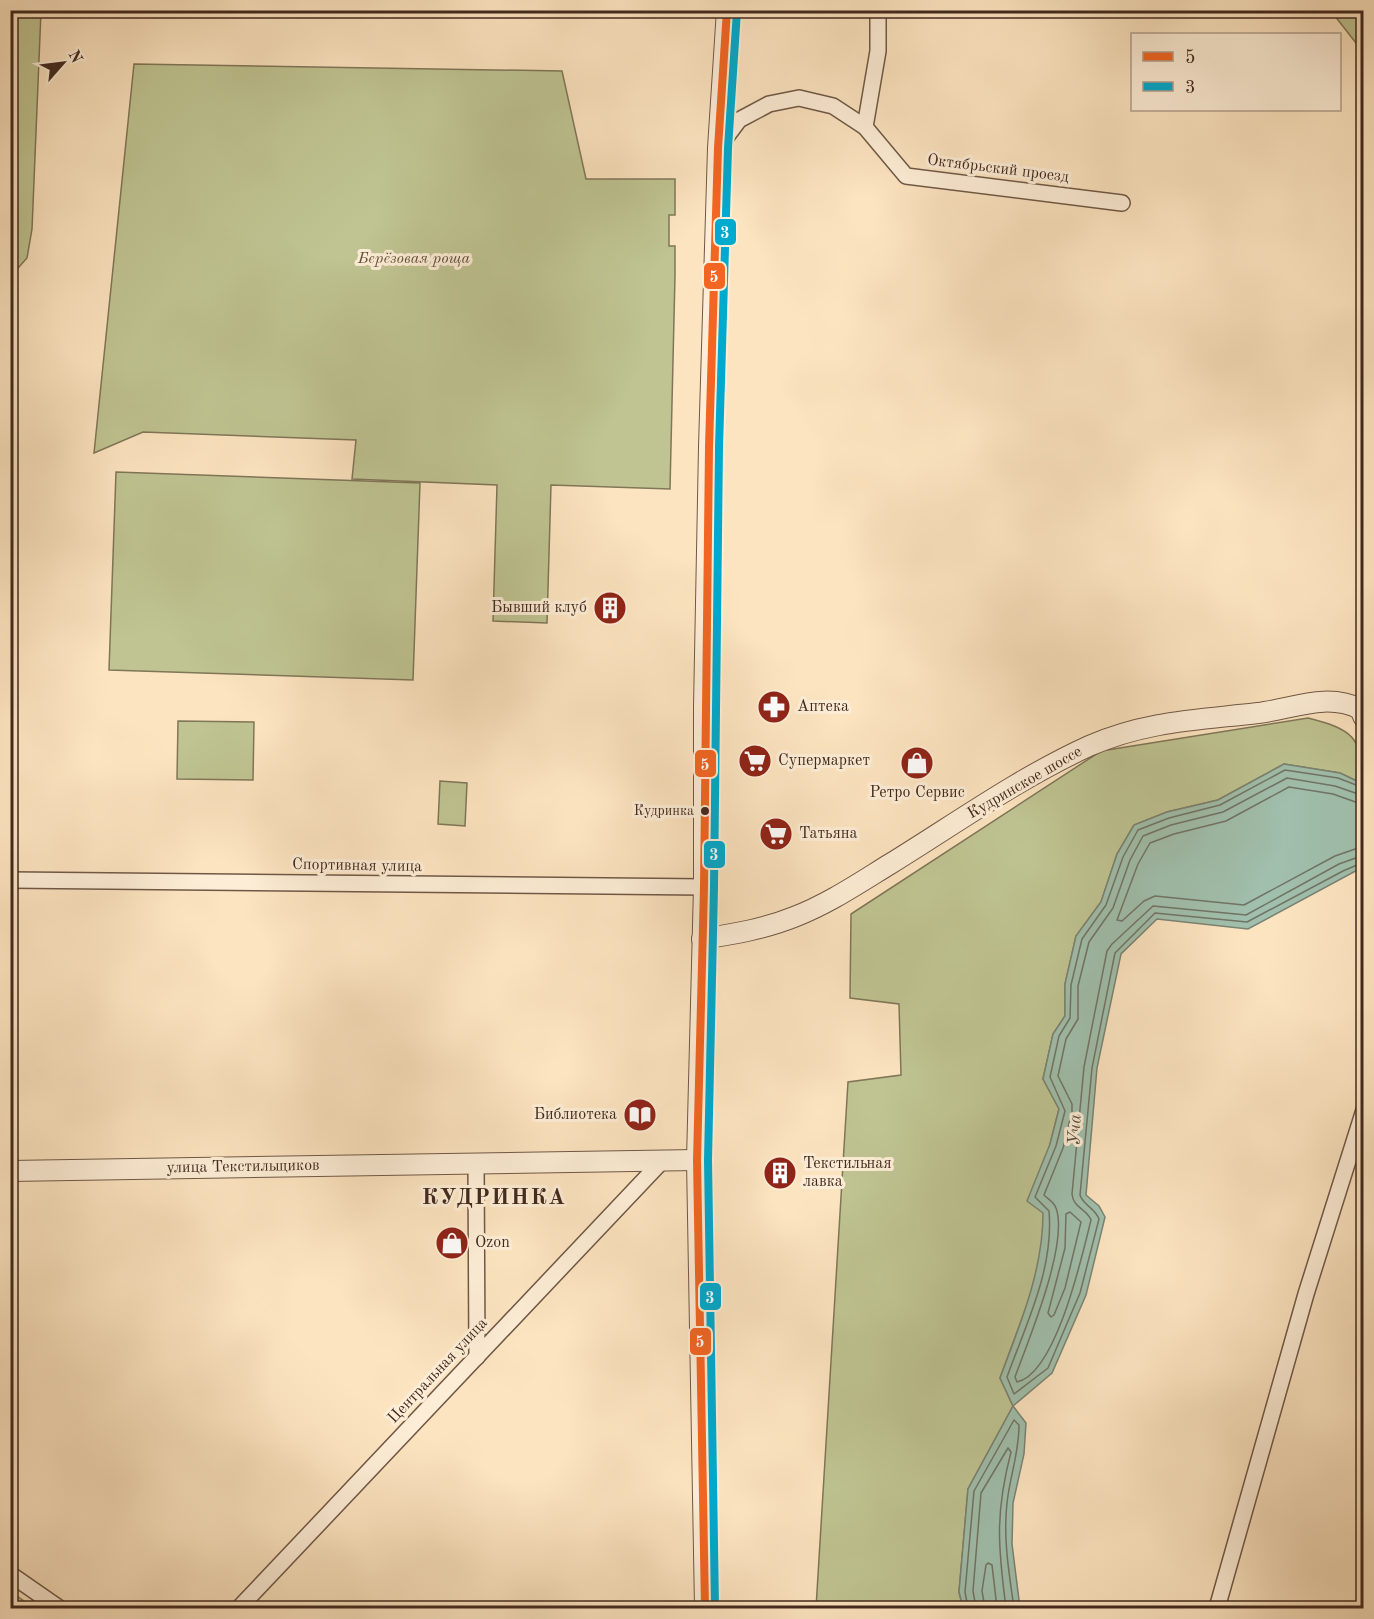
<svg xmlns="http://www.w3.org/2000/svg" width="1374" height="1619" font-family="'Old Standard TT',serif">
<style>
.green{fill:#bfc492;stroke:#807658;stroke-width:1.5}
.water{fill:#a0bfac;stroke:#7a8373;stroke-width:1.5}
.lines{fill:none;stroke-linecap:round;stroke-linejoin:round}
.shore{stroke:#717465;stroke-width:1.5}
.minor-casing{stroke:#705846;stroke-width:18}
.tertiary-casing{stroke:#705846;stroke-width:22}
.minor{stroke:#fdedd6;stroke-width:15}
.tertiary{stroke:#fdedd6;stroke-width:20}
.bus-1-casing{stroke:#fdedd6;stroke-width:12}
.bus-2-casing{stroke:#fdedd6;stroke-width:12}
.bus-1{stroke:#f26522;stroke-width:8}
.bus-2{stroke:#00a9ce;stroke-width:8}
.bus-dot{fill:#42291e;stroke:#fdedd6;stroke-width:2}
.labels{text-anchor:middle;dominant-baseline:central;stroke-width:6;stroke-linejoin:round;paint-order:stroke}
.bus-label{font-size:14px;fill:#42291e;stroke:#fdedd6;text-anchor:end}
.street-label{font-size:16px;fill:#42291e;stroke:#fdedd6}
.park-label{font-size:16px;font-style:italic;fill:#61503b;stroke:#fdedd6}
.poi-label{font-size:16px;fill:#42291e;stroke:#fdedd6;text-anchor:start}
.water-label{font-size:18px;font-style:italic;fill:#5a4e42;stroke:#fdedd6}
.district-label{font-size:22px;font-weight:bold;letter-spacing:1.5px;fill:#42291e;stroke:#fdedd6}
.line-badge{stroke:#fdedd6;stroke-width:2}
.badge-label{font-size:16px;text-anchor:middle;font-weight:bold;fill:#fff}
</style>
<rect width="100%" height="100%" fill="#fce4c0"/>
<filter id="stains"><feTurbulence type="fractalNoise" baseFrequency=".00333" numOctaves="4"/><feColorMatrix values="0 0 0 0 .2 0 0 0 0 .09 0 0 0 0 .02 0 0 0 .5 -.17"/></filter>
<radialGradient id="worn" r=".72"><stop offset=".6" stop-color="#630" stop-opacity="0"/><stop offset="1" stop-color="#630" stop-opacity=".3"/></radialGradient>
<g class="green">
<polygon points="11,10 41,11 32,229 27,258 11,276"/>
<polygon points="1331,11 1363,11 1363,52"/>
<polygon points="134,64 562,71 586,179 675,179 675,215 669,215 669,246 675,246 675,275 670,489 551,485 547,623 493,621 497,485 352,479 356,440 143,432 94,453"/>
<polygon points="116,472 420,483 413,680 109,670"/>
<path d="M1308,718C1351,729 1363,736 1363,784L1340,773L1284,764L1218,800L1167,812L1134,825L1117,854L1101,902L1076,936L1065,984V1016L1053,1034L1043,1079L1059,1109L1050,1144L1043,1244L1030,1297L1000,1378L1013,1406L968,1489L959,1592L963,1608H816L848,1082L901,1075L899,1004L850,998L851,914L1101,751Z"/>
<polygon points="178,721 254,722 253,780 177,779"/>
<polygon points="440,781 467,783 465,826 438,824"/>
<polygon points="10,1592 11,1592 34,1608 11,1608"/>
</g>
<path class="water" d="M1284,764L1340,773L1363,784V867L1248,929L1157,919L1121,954L1097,1068L1086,1195L1099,1206L1105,1217L1086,1295L1052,1373L1013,1406L1026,1423L1024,1454L1013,1503L1012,1544L1020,1608H963L959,1592L968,1489L1013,1406L1000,1378C1020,1324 1043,1271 1043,1213L1027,1201L1050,1144L1059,1109L1043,1079L1053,1034L1065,1016V984L1076,936L1101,902L1117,854L1134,825L1167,812L1218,800Z"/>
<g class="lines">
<g class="shore">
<path d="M1364,788L1338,778L1285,770L1220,805L1169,818L1138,830L1123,857L1106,905L1082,939L1071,985L1070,1018L1059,1036L1050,1077L1065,1111L1056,1146L1035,1197L1049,1211C1054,1269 1026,1324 1007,1377L1014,1394L1048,1368L1080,1293L1099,1219C1095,1208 1083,1205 1080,1195L1092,1068L1115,953L1155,913L1247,922L1343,871L1364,862"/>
<path d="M1364,796L1335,786L1287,778L1223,812L1171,825L1143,836L1130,860L1113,908L1089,942L1078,986V1019L1066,1039L1058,1076L1072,1104V1112L1063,1148L1044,1195C1048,1199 1054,1202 1056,1208C1069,1244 1028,1341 1015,1377L1017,1382C1056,1374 1082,1256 1091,1220C1087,1209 1073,1208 1072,1194L1084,1067L1107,951L1112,944L1153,906L1246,915L1339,864L1364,855"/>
<polyline points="1364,805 1333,794 1289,787 1226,821 1174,834 1150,843 1138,864 1117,920 1122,921 1144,901 1155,896 1244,905 1335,856 1364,846"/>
<polygon points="1070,1212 1081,1222 1065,1288 1054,1315 1051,1317 1048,1313 1065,1248 1066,1214"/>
<path d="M968,1608L965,1592L974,1491L1014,1420L1019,1425C1019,1454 1010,1475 1007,1503C1003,1538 1009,1573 1014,1608"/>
<path d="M976,1608L973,1591L981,1493L1008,1448L1011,1452C995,1513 998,1547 1006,1608"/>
<polyline points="985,1608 982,1591 986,1565 988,1563 992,1565 997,1608"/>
</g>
<g class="minor-casing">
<g id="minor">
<polyline points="878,10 878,51 865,127 906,176 1122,203"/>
<polyline points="718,148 739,120 769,104 799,98 833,106 865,127"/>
<polyline points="10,880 704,887"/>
<polyline points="476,1162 477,1357"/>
<polyline points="10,1574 59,1608"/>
<polyline points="239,1608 664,1159"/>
<polyline points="1217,1608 1306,1294 1364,1110"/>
</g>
</g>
<g class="tertiary-casing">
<g id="tertiary">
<path d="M702,939C734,934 764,929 794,917C828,904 859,883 890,864C955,824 1019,778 1089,746C1146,721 1198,720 1258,713C1292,709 1327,692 1360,709L1364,718"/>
<polyline points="10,1171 697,1160"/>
<polyline points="705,1608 697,1160 704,887 704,707 709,447 718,148 727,10"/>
</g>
</g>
<use href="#minor" class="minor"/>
<use href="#tertiary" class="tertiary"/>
<g class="bus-1-casing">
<polyline id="bus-1" points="705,1608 697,1160 704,887 709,447 718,148 727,10"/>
</g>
<g class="bus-2-casing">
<polyline id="bus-2" points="715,1608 708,1160 714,887 719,447 728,148 737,11"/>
</g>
<use href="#bus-1" class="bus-1"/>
<use href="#bus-2" class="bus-2"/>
</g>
<defs>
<g id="building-disc" transform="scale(1.725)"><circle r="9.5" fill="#8f2418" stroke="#fdedd6"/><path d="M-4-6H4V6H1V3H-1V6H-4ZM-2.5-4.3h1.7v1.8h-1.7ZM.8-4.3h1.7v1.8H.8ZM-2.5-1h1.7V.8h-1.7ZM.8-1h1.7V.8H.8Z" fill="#fff"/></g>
<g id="pharmacy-disc" transform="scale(1.725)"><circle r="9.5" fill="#8f2418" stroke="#fdedd6"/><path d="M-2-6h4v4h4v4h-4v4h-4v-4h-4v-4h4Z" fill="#fff"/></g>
<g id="supermarket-disc" transform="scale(1.725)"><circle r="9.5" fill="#8f2418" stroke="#fdedd6"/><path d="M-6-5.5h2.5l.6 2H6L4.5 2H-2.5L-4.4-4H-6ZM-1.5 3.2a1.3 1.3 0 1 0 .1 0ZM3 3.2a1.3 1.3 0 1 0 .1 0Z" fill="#fff"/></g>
<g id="shop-disc" transform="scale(1.725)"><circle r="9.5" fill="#8f2418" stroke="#fdedd6"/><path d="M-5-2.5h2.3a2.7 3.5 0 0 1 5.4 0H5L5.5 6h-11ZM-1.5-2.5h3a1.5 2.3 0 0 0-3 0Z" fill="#fff"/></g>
<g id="library-disc" transform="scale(1.725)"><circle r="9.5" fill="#8f2418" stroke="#fdedd6"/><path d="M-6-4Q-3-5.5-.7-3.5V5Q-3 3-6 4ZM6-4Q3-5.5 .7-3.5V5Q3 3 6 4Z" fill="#fff"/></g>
</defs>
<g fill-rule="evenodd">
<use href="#building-disc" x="610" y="608"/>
<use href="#pharmacy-disc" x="774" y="707"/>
<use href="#supermarket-disc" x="755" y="761"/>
<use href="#shop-disc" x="917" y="763"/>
<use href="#supermarket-disc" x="776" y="834"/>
<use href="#library-disc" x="640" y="1115"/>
<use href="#building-disc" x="780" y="1173"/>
<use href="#shop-disc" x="452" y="1243"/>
</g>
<circle class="bus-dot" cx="705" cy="811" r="5"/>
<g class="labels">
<g class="bus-label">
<text x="694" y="811">Кудринка</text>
</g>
<g class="street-label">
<text transform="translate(998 169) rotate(7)">Октябрьский проезд</text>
<text transform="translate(1025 783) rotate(-30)">Кудринское шоссе</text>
<text transform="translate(357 866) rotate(1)">Спортивная улица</text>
<text transform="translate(243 1167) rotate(-1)">улица Текстильщиков</text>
<text transform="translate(438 1371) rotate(-47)">Центральная улица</text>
</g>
<g class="park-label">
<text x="414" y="259">Берёзовая роща</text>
</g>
<g class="poi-label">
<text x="587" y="608" text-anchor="end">Бывший клуб</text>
<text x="797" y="707">Аптека</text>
<text x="778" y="761">Супермаркет</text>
<text x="917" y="793" text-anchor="middle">Ретро Сервис</text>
<text x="799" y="834">Татьяна</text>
<text x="617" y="1115" text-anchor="end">Библиотека</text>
<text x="803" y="1164">Текстильная<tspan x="803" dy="18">лавка</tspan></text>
<text x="475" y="1243">Ozon</text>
</g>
<g class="water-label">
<text transform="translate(1075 1130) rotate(-88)">Уча</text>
</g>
<g class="district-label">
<text x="494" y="1198">КУДРИНКА</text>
</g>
</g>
<g class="line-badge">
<rect x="714" y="218" width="23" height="28" rx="6" fill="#00a9ce"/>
<rect x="703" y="262" width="23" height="28" rx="6" fill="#f26522"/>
<rect x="694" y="749" width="23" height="29" rx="6" fill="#f26522"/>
<rect x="703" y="840" width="23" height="29" rx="6" fill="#00a9ce"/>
<rect x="699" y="1282" width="23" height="29" rx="6" fill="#00a9ce"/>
<rect x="689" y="1327" width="23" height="29" rx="6" fill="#f26522"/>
</g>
<g class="badge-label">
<text x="725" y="238">3</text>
<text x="714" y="282">5</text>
<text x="705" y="770">5</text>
<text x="714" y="860">3</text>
<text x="710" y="1303">3</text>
<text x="700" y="1347">5</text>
</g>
<rect width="1374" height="1619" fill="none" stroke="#fce4c0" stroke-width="36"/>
<rect x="12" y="12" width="1350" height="1595" fill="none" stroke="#42291e" stroke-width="3"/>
<rect x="18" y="18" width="1338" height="1583" fill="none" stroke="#42291e" stroke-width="1.5"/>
<rect x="1131" y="33" width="210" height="78" fill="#fdedd6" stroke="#b29f8c" stroke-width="1.5"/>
<rect x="1143" y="52" width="30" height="9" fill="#f26522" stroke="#b29f8c" stroke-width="1.5"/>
<text x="1185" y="63" font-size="18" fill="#42291e">5</text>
<rect x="1143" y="82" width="30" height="9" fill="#00a9ce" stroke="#b29f8c" stroke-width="1.5"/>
<text x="1185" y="93" font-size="18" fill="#42291e">3</text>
<g transform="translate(63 63) rotate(62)" stroke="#fdedd6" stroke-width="4.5" paint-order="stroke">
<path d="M0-4.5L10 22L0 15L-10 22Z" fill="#42291e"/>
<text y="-9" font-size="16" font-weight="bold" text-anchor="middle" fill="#42291e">N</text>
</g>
<rect width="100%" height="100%" filter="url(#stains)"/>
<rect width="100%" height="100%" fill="url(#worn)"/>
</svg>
